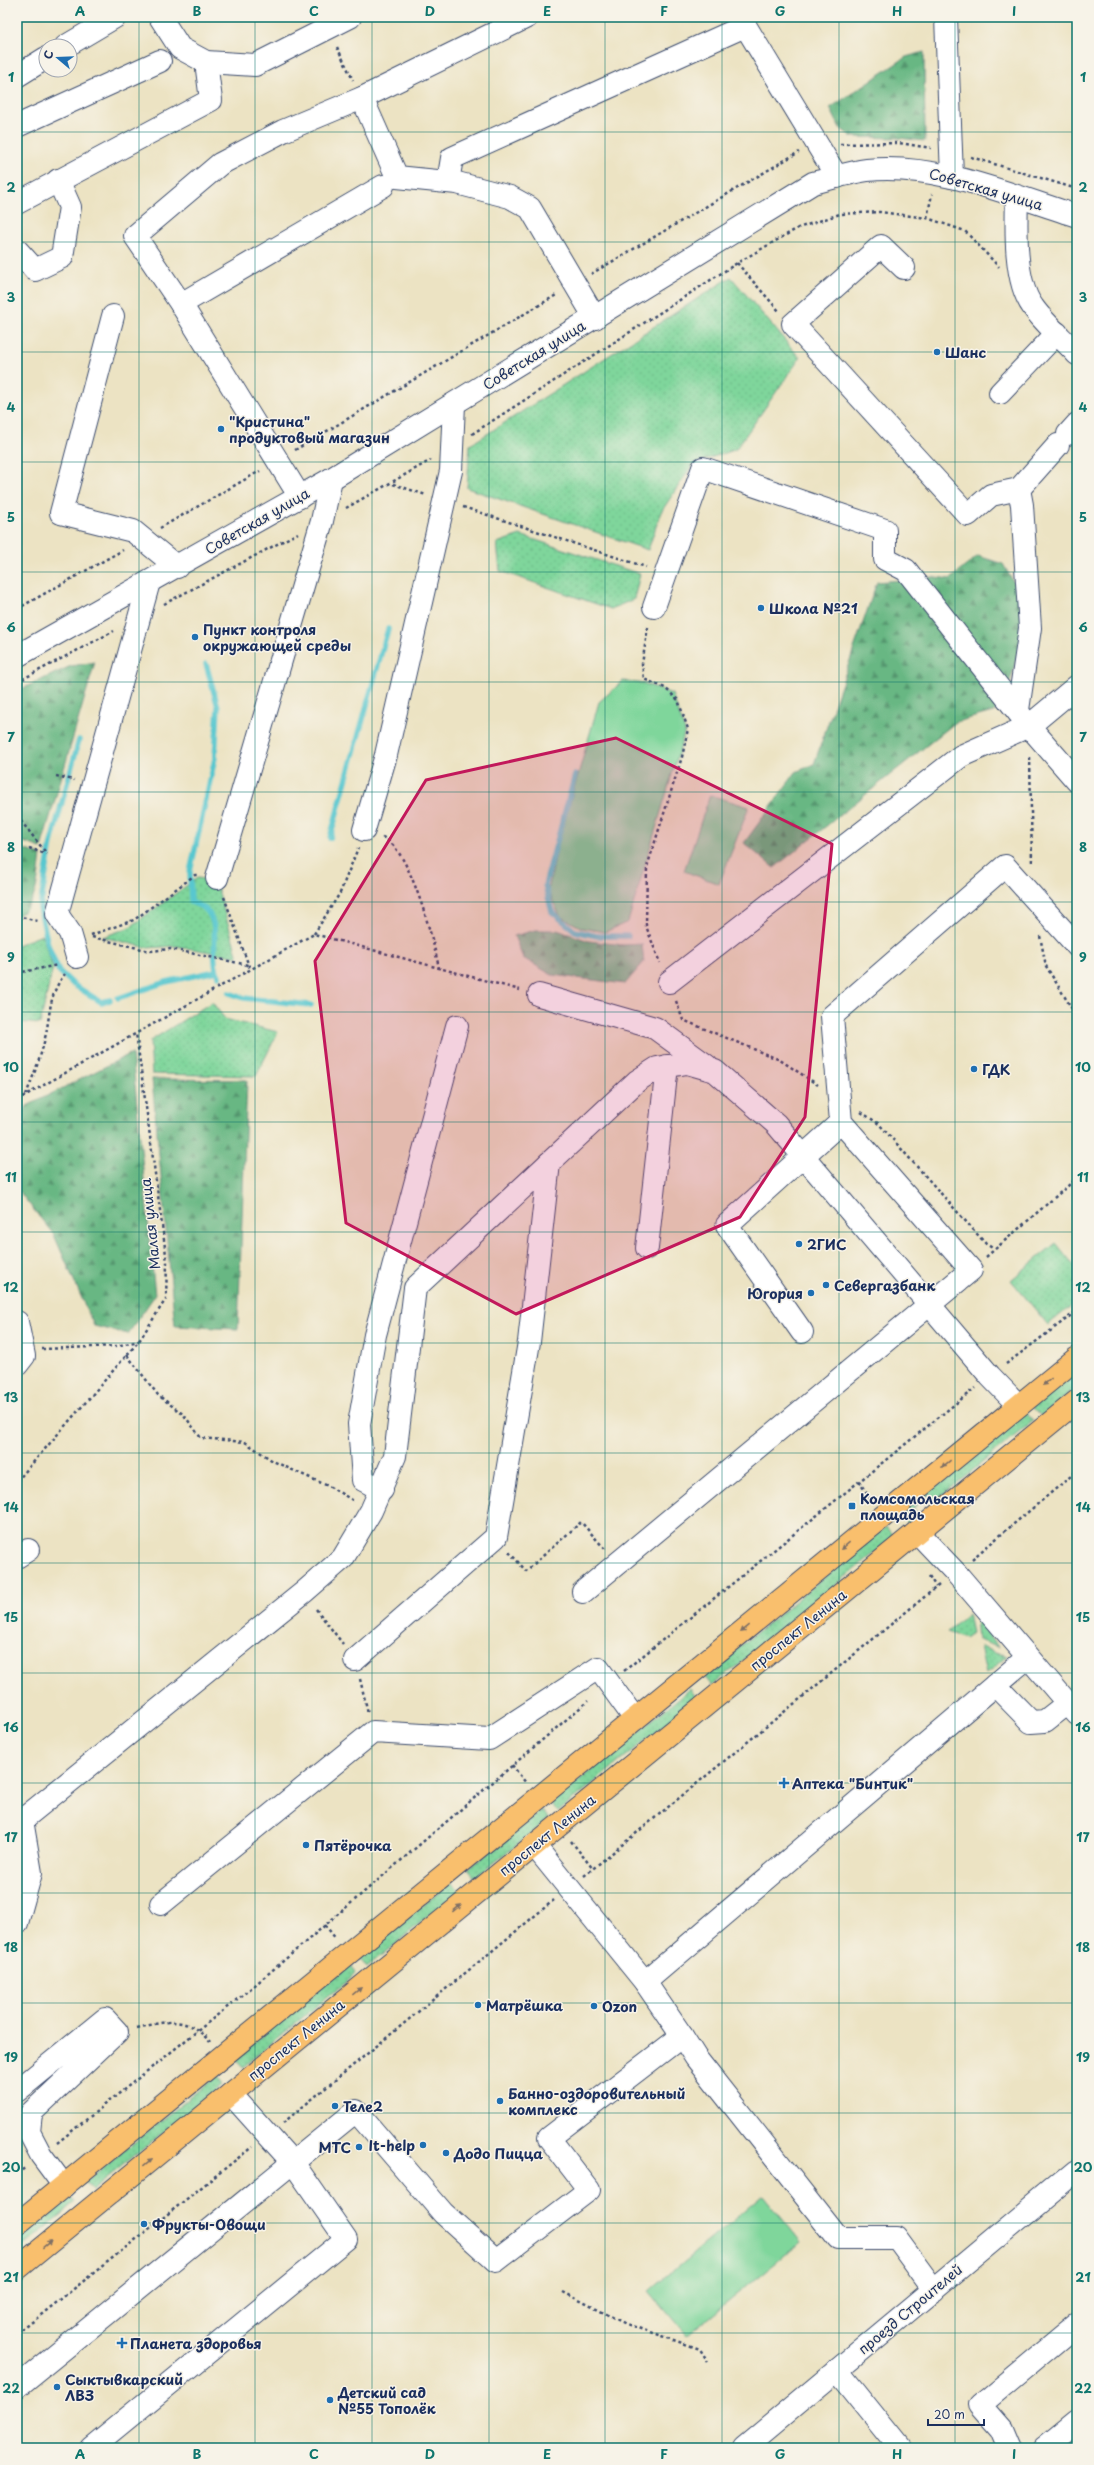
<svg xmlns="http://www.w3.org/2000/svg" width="1094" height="2465" font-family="'Playpen Sans',sans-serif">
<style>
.grass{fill:url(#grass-dots);stroke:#4d827c}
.forest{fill:url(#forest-firs);stroke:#417370}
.pitch{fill:#7fd69b;stroke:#4d827c}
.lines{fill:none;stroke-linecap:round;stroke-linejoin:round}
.stream{stroke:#59c7cf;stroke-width:5.5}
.minor-casing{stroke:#3a4a6d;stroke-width:24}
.major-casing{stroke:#3a4a6d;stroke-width:24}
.path{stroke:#3a4a6d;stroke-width:2.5;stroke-dasharray:3 3;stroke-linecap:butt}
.minor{stroke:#fff;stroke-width:22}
.major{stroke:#f9bf6d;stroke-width:22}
.oneway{fill:#7f7065}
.marked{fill:#c2185b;fill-opacity:0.2;stroke:#c2185b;stroke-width:3;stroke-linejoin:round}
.grid{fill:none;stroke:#0f766e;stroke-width:1;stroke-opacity:0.55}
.poi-dot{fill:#1f6fb2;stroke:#f7f3e8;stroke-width:1.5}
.labels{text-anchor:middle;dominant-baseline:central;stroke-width:3;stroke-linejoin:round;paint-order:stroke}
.street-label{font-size:14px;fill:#1b2f5e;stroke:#f7f3e8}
.poi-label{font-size:14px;font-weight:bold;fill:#1b2f5e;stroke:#f7f3e8;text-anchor:start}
.neatline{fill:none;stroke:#0f766e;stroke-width:1.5}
.grid-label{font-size:13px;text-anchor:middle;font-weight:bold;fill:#0f766e}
</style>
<defs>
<pattern id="grass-dots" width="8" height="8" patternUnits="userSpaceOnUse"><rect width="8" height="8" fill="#7fd69b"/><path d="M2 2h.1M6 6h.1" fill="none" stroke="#6db888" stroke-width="1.8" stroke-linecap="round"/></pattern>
<pattern id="forest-firs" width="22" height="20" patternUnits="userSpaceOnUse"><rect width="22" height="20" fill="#67b783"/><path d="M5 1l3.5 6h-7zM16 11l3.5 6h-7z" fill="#54956e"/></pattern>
</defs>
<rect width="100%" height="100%" fill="#f7f3e8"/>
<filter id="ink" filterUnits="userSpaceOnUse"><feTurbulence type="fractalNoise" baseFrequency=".025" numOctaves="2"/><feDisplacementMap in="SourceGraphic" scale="8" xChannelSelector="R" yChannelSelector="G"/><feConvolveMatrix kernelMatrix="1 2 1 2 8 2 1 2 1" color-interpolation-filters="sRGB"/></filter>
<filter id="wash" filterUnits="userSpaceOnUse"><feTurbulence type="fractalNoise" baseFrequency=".012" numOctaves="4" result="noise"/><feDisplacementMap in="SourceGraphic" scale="16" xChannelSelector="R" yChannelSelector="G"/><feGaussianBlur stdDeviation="0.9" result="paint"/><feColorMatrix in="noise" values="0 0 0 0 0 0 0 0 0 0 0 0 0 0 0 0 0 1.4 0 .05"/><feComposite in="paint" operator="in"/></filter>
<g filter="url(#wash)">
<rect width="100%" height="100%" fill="#ece3c3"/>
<g class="grass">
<polygon points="731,277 800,358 736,449 693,464 661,512 648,550 467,488 470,445"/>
<polygon points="520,535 640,574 634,599 611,609 500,571 497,543"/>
<polygon points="197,878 215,880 238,957 175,946 148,948 103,937 130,927"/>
<polygon points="42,935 53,967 40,1024 17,1022 17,945"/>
<polygon points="212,1002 225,1019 278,1032 256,1076 152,1074 150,1041"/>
<polygon points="1056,1243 1077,1269 1077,1301 1048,1325 1011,1280"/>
<polygon points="1077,1370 1077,1387 1041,1416 1032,1407"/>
<polygon points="1025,1411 1033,1421 934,1502 928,1495 913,1508 919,1515 909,1524 901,1514"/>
<polygon points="886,1527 894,1537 712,1686 704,1676"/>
<polygon points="968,1614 972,1633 965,1638 947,1632"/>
<polygon points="976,1617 998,1647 978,1640"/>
<polygon points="980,1647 1007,1656 986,1674"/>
<polygon points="690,1689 697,1698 558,1812 551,1803"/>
<polygon points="542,1810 549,1819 475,1878 468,1869"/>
<polygon points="451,1882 459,1891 367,1967 360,1958"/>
<polygon points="349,1964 356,1973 243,2067 235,2058"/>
<polygon points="217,2076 223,2084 92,2190 85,2182"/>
<polygon points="69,2195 76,2203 17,2251 17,2238"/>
</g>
<g class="forest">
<polygon points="924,52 925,141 899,138 852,137 840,128 830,108 906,57"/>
<polygon points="978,556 1003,564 1021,595 1026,625 1003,706 993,712 956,722 774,868 744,843 796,772 814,764 877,582 935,577 950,579"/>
<polygon points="95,662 41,848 21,841 17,837 17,691 71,666"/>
<path d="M17,847L41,855C38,876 38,905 17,916Z"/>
<polygon points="536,930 557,930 589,941 624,945 642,944 644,962 625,984 552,975 523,958 514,936"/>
<polygon points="132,1053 155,1295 128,1334 94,1326 54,1235 17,1189 17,1128 27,1106"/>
<polygon points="152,1079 247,1080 238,1329 175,1326"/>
</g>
<g class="pitch">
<polygon points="623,681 646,684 672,694 685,731 628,922 605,932 582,928 560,916 548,891 558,844 599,702"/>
<polygon points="710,795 749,807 719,884 684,871"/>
<polygon points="763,2195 801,2242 687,2336 649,2291"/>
</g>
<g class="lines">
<g class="stream">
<path d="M206,664L218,707L215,758L190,872L191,902C195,904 202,906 205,909C223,925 208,957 219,976"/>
<polyline points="79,740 51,843 40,908 48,945 58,970 74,985 101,1002 110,1000"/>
<polyline points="575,775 545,885 552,912 575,931 597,936 628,936"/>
<polyline points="330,838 388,629"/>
<polyline points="229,993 244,998 311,1005"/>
<polyline points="118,998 166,982 216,971"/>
</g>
</g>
</g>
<g filter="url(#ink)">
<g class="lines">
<g class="minor-casing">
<g id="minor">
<polyline points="160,17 180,48 206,62 255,65 350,17"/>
<polyline points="527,17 362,98 397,177 457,183 510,197 530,208 595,318"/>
<polyline points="740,17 837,177"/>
<polyline points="946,17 952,177"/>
<polyline points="66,46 115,17"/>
<polyline points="17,76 46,58"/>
<polyline points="17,126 160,61"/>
<polyline points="448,182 452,158 745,26"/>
<path d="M1017,197C1016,228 1014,282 1033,307C1045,324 1063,339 1077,354"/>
<polyline points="17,203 211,100 206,62"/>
<polyline points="17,250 35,270 62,257 70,207 58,180"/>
<polyline points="904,268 881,246 793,324 968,515 991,495 1019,489 1058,445"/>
<polyline points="181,304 383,186"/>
<polyline points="113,316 61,513 133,531 177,567"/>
<polyline points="1000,393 1057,333"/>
<polyline points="1068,434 1077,424"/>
<polyline points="300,497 181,304 135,236 220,164 283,131 362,98"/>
<polyline points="654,607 703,468 885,530 885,559 906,570 1029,726 1077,781"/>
<path d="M17,656L331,479L813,183C831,179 849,172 867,170C938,163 1010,195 1077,216"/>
<polyline points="1018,710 1030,628 1022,505 1019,489"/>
<polyline points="364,830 386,755 451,471 454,404"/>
<polyline points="217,878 322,521 331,479"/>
<polyline points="77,957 70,933 57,914 149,582"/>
<polyline points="669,982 961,756 1029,726 1077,686"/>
<polyline points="539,995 655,1028 707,1066"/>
<polyline points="647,1248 667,1066"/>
<polyline points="17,1322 24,1356 17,1365"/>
<polyline points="802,1332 727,1225 841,1122"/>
<polyline points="382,1490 363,1480 359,1424 375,1335 457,1026"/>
<polyline points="917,1532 956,1573 1077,1714"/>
<polyline points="17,1557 28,1550"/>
<polyline points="583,1592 971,1270 841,1122 832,1016 1005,866 1077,946"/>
<polyline points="355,1660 496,1537 529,1342 549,1163"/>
<polyline points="995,1685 1031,1722 1045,1721 1068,1703"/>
<polyline points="17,1824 304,1592 343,1558 371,1511 395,1456 415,1288 637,1081 657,1068 687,1063 715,1071 776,1124 990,1376 1018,1405"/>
<polyline points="161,1904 373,1732 489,1739 598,1668 635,1719"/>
<polyline points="17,1923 31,1873 22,1820"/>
<polyline points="645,1982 1027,1658"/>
<polyline points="682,2036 696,2058 838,2238 896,2238 934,2290"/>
<polyline points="17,2091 105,2019 117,2032 31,2113 29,2132 41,2155 64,2186"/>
<polyline points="837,2370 900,2448"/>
<polyline points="17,2387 356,2111 443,2213 496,2261 589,2190 549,2138 682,2036 645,1982 534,1845"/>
<polyline points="91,2448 346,2239 294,2164 231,2094"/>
<polyline points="744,2448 1077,2170"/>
<polyline points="1009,2448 1001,2429 980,2405 1077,2324"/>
<polyline points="1044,2448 1077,2421"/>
</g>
</g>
<g class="major-casing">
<g id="major">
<polyline points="17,2224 1077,1358"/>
<polyline points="17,2269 1077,1401"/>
</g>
</g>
<g class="path">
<polyline points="337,47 353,80"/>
<polyline points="840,144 899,143 931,148"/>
<polyline points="971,157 1077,189"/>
<polyline points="1075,188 1077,171"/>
<polyline points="927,218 932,194"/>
<polyline points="737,263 779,311"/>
<polyline points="591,274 799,152"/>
<polyline points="472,434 737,263 798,228 840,214 880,212 927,218 965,231 999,267"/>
<polyline points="295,450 558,294"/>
<polyline points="393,484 426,495"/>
<polyline points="463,507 646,567"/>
<polyline points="346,508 431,460"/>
<polyline points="160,528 260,471"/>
<polyline points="164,604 298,533"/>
<polyline points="17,609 123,550"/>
<polyline points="648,627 642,664 644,679 665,688 678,700 688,729 682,757 647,867 646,926 660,963"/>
<polyline points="17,682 114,631"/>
<polyline points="1030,757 1032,864"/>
<polyline points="56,776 74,780"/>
<polyline points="17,816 47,854"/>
<path d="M382,837C410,847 433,940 439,968"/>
<polyline points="29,848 46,854"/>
<polyline points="224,897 250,969"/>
<polyline points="17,916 38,921"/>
<polyline points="314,934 340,893 358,848"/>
<polyline points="91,935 134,920 195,875 198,875"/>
<polyline points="1040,936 1046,966 1077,1017"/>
<polyline points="92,937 150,951 171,949 248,965"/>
<polyline points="17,973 58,965"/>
<polyline points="676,1001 683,1020 780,1060 818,1085"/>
<path d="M26,1095C33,1076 41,1057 45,1038C51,1013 48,995 65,974"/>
<polyline points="17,1100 314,934 520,990"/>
<polyline points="861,1112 879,1124 986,1244 994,1249"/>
<polyline points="1073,1181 1077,1186"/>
<polyline points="986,1257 1077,1178"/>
<polyline points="42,1349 116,1346 139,1341"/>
<polyline points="127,1355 158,1395 184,1415 201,1438 245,1442 273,1461 330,1487 354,1501"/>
<polyline points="1006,1364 1077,1311"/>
<polyline points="17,1481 139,1341 166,1299 167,1262 136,1033"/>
<polyline points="859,1481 871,1501"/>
<polyline points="509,1552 526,1571 581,1522 605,1549"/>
<polyline points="972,1559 1077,1471"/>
<polyline points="929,1576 936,1587"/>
<polyline points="316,1609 343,1644"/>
<polyline points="624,1671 975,1388"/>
<polyline points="360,1679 368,1713"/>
<polyline points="512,1765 526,1783"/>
<polyline points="571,1841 593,1869"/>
<polyline points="584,1876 939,1585"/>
<polyline points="325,1925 336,1939"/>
<path d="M137,2028C167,2021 187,2015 210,2042"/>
<polyline points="283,2123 554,1900"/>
<polyline points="57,2143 255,1985 588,1701"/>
<polyline points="17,2174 26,2167"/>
<polyline points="563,2292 626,2324 700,2349 708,2362"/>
<polyline points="17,2334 252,2147"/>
</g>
<use href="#minor" class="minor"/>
<use href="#major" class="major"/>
</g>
<defs><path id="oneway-solid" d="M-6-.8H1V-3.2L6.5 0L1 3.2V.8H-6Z"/></defs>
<g class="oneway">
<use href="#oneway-solid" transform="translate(1047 1382) rotate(141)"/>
<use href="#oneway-solid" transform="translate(946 1464) rotate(141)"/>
<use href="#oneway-solid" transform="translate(845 1546) rotate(141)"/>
<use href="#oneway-solid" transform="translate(745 1629) rotate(141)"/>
<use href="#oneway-solid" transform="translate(457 1908) rotate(-39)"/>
<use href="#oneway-solid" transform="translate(357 1991) rotate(-39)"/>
<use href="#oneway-solid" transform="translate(148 2162) rotate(-39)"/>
<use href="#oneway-solid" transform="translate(47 2244) rotate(-39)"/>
</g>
</g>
<path class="marked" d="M616,738L832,844L805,1117L740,1217L516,1314L346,1223L315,961L426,780Z"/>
<path class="grid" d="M139,17V2448M255,17V2448M372,17V2448M489,17V2448M605,17V2448M722,17V2448M839,17V2448M955,17V2448M17,132H1077M17,242H1077M17,352H1077M17,462H1077M17,572H1077M17,682H1077M17,792H1077M17,902H1077M17,1012H1077M17,1122H1077M17,1232H1077M17,1343H1077M17,1453H1077M17,1563H1077M17,1673H1077M17,1783H1077M17,1893H1077M17,2003H1077M17,2113H1077M17,2223H1077M17,2333H1077"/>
<g class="poi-dot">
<circle cx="937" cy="352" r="4"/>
<circle cx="221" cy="429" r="4"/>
<circle cx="761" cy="608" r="4"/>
<circle cx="195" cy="637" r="4"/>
<circle cx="974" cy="1069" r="4"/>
<circle cx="799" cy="1244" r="4"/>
<circle cx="826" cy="1285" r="4"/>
<circle cx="811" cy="1293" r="4"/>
<rect x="848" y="1502" width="8" height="8" rx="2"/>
<path d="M782 1777h4v4h4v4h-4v4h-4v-4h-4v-4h4z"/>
<circle cx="306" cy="1845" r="4"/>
<circle cx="478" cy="2005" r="4"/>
<circle cx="594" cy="2006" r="4"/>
<circle cx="500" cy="2101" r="4"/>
<circle cx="335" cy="2106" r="4"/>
<circle cx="423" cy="2145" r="4"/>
<circle cx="359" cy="2147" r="4"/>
<circle cx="446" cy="2153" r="4"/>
<circle cx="144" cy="2224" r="4"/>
<path d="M120 2337h4v4h4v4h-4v4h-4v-4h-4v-4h4z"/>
<circle cx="57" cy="2387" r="4"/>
<circle cx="330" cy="2400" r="4"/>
</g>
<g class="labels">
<g class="street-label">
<text transform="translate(986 189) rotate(16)">Советская улица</text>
<text transform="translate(534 355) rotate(-32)">Советская улица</text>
<text transform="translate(257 521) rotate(-30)">Советская улица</text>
<text transform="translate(150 1224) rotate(-96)">Малая улица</text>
<text transform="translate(798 1630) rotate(-39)">проспект Ленина</text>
<text transform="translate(547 1835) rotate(-39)">проспект Ленина</text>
<text transform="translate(296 2040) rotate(-39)">проспект Ленина</text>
<text transform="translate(910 2309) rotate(-40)">проезд Строителей</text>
</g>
<g class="poi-label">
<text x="945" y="352">Шанс</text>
<text x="229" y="421">"Кристина"<tspan x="229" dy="16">продуктовый магазин</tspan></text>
<text x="769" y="608">Школа №21</text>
<text x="203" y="629">Пункт контроля<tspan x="203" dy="16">окружающей среды</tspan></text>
<text x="982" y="1069">ГДК</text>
<text x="807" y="1244">2ГИС</text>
<text x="834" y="1285">Севергазбанк</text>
<text x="803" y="1293" text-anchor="end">Югория</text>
<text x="860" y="1498">Комсомольская<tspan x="860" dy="16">площадь</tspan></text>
<text x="792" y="1783">Аптека "Бинтик"</text>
<text x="314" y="1845">Пятёрочка</text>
<text x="486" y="2005">Матрёшка</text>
<text x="602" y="2006">Ozon</text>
<text x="508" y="2093">Банно-оздоровительный<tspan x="508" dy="16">комплекс</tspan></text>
<text x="343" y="2106">Теле2</text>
<text x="415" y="2145" text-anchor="end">It-help</text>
<text x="351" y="2147" text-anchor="end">МТС</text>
<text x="454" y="2153">Додо Пицца</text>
<text x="152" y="2224">Фрукты-Овощи</text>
<text x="130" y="2343">Планета здоровья</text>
<text x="65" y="2379">Сыктывкарский<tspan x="65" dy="16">ЛВЗ</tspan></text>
<text x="338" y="2392">Детский сад<tspan x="338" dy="16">№55 Тополёк</tspan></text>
</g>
</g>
<rect width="1094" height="2465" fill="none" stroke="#f7f3e8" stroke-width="44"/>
<g transform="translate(58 58) rotate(289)"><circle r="19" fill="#f7f3e8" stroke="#9fa5b1"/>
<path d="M0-3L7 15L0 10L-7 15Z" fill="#1f6fb2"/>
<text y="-6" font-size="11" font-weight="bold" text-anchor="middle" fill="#1b2f5e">С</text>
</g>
<path d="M928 2419v6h56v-6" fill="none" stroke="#1b2f5e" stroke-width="2"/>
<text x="934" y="2419" font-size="12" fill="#1b2f5e" stroke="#f7f3e8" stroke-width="3" paint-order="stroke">20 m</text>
<rect x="22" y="22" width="1050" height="2421" class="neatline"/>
<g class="grid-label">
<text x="80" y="16">A</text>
<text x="197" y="16">B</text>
<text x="314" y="16">C</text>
<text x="430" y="16">D</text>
<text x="547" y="16">E</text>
<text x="664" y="16">F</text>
<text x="780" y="16">G</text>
<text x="897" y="16">H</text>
<text x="1014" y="16">I</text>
<text x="11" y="82">1</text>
<text x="1083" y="82">1</text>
<text x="11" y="192">2</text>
<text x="1083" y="192">2</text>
<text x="11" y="302">3</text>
<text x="1083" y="302">3</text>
<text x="11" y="412">4</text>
<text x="1083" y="412">4</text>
<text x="11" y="522">5</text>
<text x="1083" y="522">5</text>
<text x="11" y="632">6</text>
<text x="1083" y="632">6</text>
<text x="11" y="742">7</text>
<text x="1083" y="742">7</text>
<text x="11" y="852">8</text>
<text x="1083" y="852">8</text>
<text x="11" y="962">9</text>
<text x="1083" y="962">9</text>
<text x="11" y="1072">10</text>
<text x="1083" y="1072">10</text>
<text x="11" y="1182">11</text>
<text x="1083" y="1182">11</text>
<text x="11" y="1292">12</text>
<text x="1083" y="1292">12</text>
<text x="11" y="1402">13</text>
<text x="1083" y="1402">13</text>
<text x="11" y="1512">14</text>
<text x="1083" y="1512">14</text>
<text x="11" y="1622">15</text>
<text x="1083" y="1622">15</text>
<text x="11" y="1732">16</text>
<text x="1083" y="1732">16</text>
<text x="11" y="1842">17</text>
<text x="1083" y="1842">17</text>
<text x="11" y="1952">18</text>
<text x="1083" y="1952">18</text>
<text x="11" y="2062">19</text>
<text x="1083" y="2062">19</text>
<text x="11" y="2172">20</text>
<text x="1083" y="2172">20</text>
<text x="11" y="2282">21</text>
<text x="1083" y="2282">21</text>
<text x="11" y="2393">22</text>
<text x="1083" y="2393">22</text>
<text x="80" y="2459">A</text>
<text x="197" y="2459">B</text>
<text x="314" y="2459">C</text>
<text x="430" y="2459">D</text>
<text x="547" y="2459">E</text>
<text x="664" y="2459">F</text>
<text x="780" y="2459">G</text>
<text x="897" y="2459">H</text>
<text x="1014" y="2459">I</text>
</g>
</svg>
